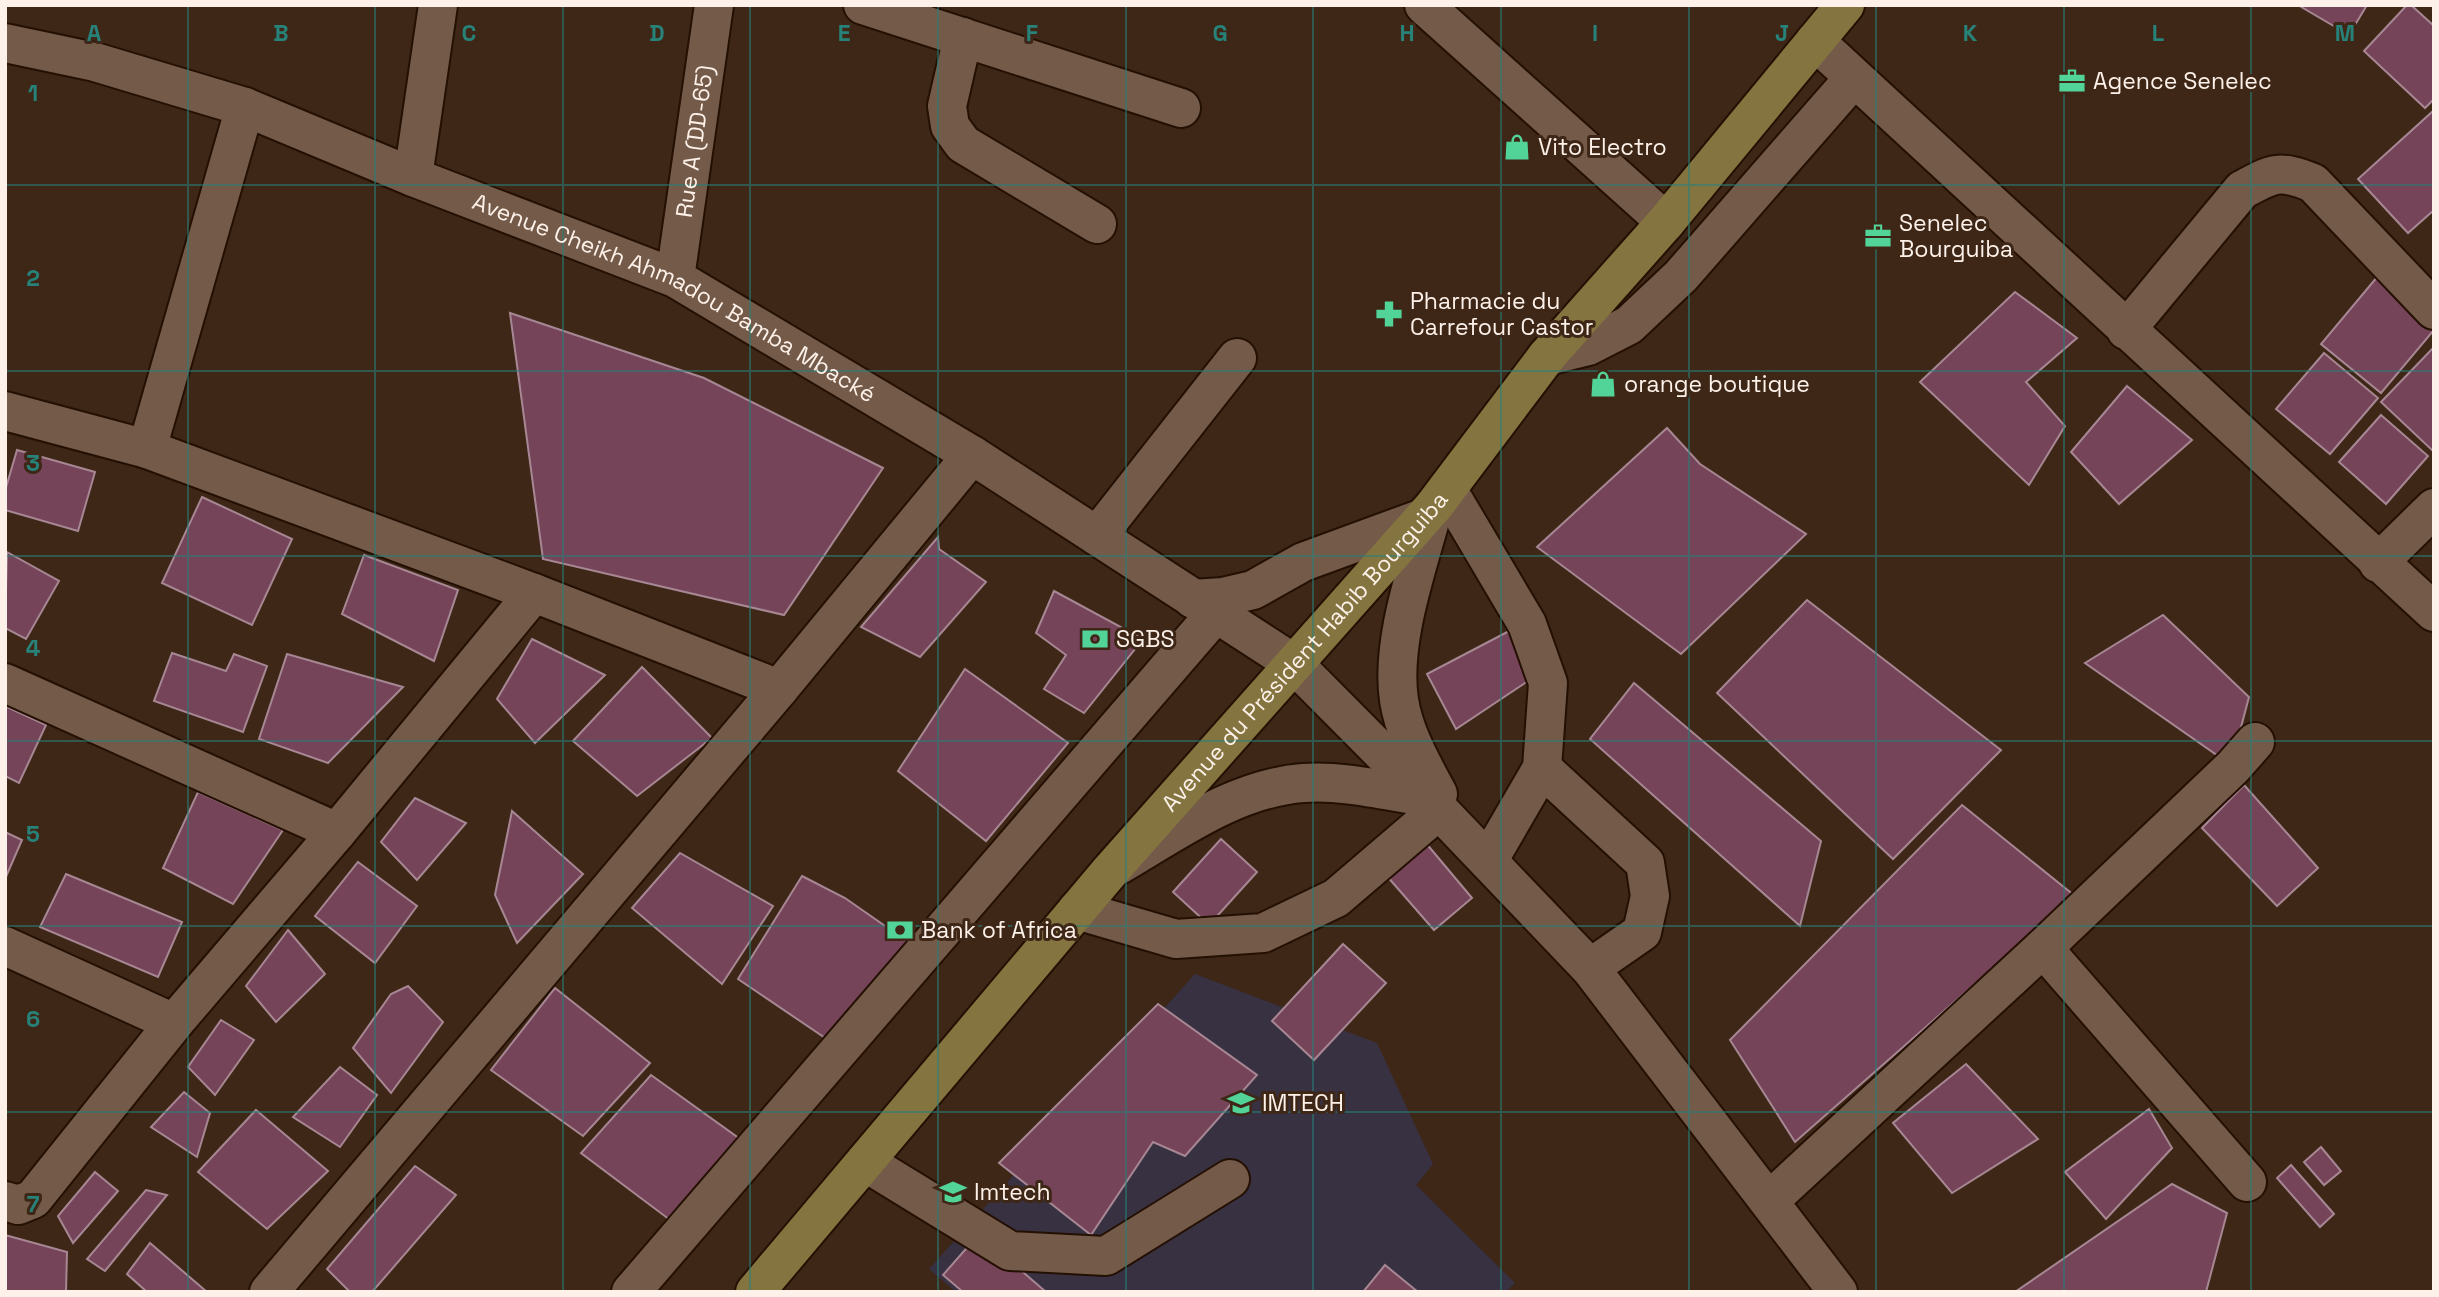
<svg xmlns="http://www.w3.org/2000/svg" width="2439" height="1297" font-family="'Space Grotesk',sans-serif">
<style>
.education{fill:#383142}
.building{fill:#754458;stroke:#a78793;stroke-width:2}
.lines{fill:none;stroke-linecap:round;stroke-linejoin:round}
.minor-casing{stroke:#241002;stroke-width:42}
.major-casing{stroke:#241002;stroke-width:42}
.minor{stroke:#745a49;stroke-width:38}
.major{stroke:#847440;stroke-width:38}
.grid{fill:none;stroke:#27827a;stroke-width:2;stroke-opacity:0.55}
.labels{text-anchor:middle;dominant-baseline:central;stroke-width:6;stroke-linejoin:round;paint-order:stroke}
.poi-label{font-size:23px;fill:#fdf1e9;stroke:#3e2717;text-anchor:start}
.street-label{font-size:23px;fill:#fdf1e9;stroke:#3e2717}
.grid-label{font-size:23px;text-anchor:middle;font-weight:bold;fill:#27827a;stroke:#3e2717;stroke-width:6;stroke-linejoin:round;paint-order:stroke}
</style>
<rect width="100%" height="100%" fill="#3e2717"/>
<polygon class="education" points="1195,974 1377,1043 1433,1164 1416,1185 1515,1283 1506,1292 956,1292 929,1269"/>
<g class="building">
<polygon points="2298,5 2367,5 2349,35"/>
<polygon points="2407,5 2411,5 2434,26 2434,99 2425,108 2364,51"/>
<polygon points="2432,112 2434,114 2434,210 2408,233 2358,179"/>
<polygon points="2378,276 2434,323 2434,330 2381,393 2321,344"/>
<polygon points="2015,292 2077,338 2026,382 2065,426 2029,485 1920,382"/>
<polygon points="510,313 704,378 883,468 784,615 543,559"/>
<polygon points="2434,347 2434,452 2381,402"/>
<polygon points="2324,353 2378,398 2330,454 2276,409"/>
<polygon points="2127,386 2192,440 2119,504 2071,452"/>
<polygon points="2381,415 2428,456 2386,504 2339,462"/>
<polygon points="1667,428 1700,464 1806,534 1681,654 1537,547"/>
<polygon points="17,450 95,472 78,531 5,510 5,491"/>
<polygon points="202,497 292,539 252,625 162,583"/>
<polygon points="938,537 939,549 986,582 920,657 861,627"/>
<polygon points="7,552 59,581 26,639 5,628"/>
<polygon points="364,555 458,590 434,661 342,614"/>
<polygon points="1054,591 1143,639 1084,713 1044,689 1066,655 1036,633"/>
<polygon points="1807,600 2001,750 1893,859 1717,693"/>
<polygon points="2163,615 2249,697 2231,765 2085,663"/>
<polygon points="1513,629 1534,677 1456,729 1427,674"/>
<polygon points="532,639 605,675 535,743 497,699"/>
<polygon points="172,653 226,671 234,654 267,666 243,732 154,701"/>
<polygon points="287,654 403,687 328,763 259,739"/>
<polygon points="642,667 712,738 637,796 573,741"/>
<polygon points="965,669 1068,743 986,841 898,771"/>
<polygon points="1634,683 1821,841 1800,926 1590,739"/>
<polygon points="5,706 46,725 19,783 5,776"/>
<polygon points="2244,785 2318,868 2277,906 2202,828"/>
<polygon points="198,792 283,830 233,904 163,868"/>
<polygon points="415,798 466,823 417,880 381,842"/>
<polygon points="1962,805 2075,896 1795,1142 1730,1040"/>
<polygon points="512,811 583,874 517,943 495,895"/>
<polygon points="5,832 22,840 5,879"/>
<polygon points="1221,839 1257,872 1209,925 1173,892"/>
<polygon points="1425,842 1472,898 1434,930 1386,875"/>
<polygon points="680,853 773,906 722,984 632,908"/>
<polygon points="358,862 417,906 375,963 315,916"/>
<polygon points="66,874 182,922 158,977 40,927"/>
<polygon points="802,876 845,898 918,949 834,1044 738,979"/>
<polygon points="288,930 325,974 276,1022 246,986"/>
<polygon points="1343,944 1386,983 1314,1060 1272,1021"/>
<polygon points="408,986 443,1022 391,1093 353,1048 391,994"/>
<polygon points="555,988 650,1063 583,1136 491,1070"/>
<polygon points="1158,1004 1257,1075 1185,1156 1153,1142 1091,1235 999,1163"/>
<polygon points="221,1020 254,1040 215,1095 188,1067"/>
<polygon points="1966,1064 2038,1139 1952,1193 1893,1123"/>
<polygon points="340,1067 377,1095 340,1147 293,1117"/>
<polygon points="651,1075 740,1139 670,1220 581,1153"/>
<polygon points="184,1092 210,1113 197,1157 151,1127"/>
<polygon points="2149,1109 2172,1148 2106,1219 2065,1172"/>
<polygon points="256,1110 328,1171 267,1229 198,1172"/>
<polygon points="2321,1147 2341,1171 2324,1185 2304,1162"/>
<polygon points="2291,1165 2334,1214 2320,1227 2277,1178"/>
<polygon points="415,1166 456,1195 372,1292 350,1292 327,1269"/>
<polygon points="95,1172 118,1191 73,1243 58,1216"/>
<polygon points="2172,1184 2227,1213 2206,1292 2015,1292"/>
<polygon points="146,1190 167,1195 105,1271 87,1259"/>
<polygon points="979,1234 1046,1292 963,1292 943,1275"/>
<polygon points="5,1235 67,1252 66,1292 5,1292"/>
<polygon points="150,1243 207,1292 147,1292 127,1274"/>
<polygon points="1385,1265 1418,1292 1363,1292"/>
</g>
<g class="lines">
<g class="minor-casing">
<g id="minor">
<polyline points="863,5 1181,108"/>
<polyline points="1424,5 1666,222"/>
<polyline points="963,37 947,106 950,126 963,144 1097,224"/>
<polyline points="1815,41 2434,612"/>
<path id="s1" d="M5,43L95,62L245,107L413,177L675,278L972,455L1293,663L1439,810L1590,968L1838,1292"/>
<polyline points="413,177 438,5"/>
<path id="s2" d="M675,278L714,5"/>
<path d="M2126,330L2242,190C2273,173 2279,169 2313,183L2434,310"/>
<polyline points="1547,356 1588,346 1629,325 1681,276 1854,78"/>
<polyline points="5,411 147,449 534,593 779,689"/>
<polyline points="147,449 245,107"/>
<polyline points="1447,489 1527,624 1548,683 1542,768 1488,861"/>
<path d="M1434,506C1419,564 1390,640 1399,700C1404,733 1422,764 1438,794"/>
<polyline points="1097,536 1237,358"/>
<polyline points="2378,563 2434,508"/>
<polyline points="1193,599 1223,597 1253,590 1303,562 1423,518"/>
<polyline points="5,683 337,832"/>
<polyline points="1542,768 1645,863 1650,896 1642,932 1590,968"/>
<path d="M1119,865C1176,832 1235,788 1303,783C1344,780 1386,791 1426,797"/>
<polyline points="1077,910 1176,939 1263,933 1336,898 1439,810"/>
<polyline points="5,946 174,1023"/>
<polyline points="2043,948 2247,1182"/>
<polyline points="865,1162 1010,1251 1106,1256 1230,1179"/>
<polyline points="5,1201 18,1205 33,1199 174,1023 337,832 534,593"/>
<polyline points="1769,1201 2043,948 2233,767 2255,742"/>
<polyline points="269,1292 779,689 972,455"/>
<polyline points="631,1292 1216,613"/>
</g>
</g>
<g class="major-casing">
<g id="major">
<path id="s3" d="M755,1292L1111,870L1434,506L1547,356L1666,222L1845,5"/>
</g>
</g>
<use href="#minor" class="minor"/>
<use href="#major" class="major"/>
</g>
<path class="grid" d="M188,5V1292M375,5V1292M563,5V1292M750,5V1292M938,5V1292M1126,5V1292M1313,5V1292M1501,5V1292M1689,5V1292M1876,5V1292M2064,5V1292M2251,5V1292M5,185H2434M5,371H2434M5,556H2434M5,741H2434M5,926H2434M5,1112H2434"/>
<defs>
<g id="office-bare" transform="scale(2.1)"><path d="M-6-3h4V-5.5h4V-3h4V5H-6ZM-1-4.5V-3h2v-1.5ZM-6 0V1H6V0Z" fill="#52d397" stroke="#3e2717" stroke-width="2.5" paint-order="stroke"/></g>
<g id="shop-bare" transform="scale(2.1)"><path d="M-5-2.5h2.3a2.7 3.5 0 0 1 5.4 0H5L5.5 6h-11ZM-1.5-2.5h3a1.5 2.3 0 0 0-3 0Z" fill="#52d397" stroke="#3e2717" stroke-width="2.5" paint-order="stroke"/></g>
<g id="pharmacy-bare" transform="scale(2.1)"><path d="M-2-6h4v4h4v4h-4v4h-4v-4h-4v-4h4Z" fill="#52d397" stroke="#3e2717" stroke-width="2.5" paint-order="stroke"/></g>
<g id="bank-bare" transform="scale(2.1)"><path d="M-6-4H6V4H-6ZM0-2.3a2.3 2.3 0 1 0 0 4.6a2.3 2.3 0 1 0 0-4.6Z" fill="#52d397" stroke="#3e2717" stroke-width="2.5" paint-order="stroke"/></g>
<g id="university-bare" transform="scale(2.1)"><path d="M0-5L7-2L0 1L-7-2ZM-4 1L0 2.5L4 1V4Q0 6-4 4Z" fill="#52d397" stroke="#3e2717" stroke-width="2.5" paint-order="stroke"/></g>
<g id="school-bare" transform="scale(2.1)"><path d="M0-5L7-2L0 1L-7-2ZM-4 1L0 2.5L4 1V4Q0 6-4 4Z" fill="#52d397" stroke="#3e2717" stroke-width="2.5" paint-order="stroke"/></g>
</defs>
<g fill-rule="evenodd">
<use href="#office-bare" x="2072" y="81"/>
<use href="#shop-bare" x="1517" y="147"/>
<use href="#office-bare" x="1878" y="236"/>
<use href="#pharmacy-bare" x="1389" y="314"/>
<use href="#shop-bare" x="1603" y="384"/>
<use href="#bank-bare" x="1095" y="639"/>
<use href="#bank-bare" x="900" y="930"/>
<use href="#university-bare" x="1241" y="1103"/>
<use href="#school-bare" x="953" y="1192"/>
</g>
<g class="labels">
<g class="poi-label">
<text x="2093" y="81">Agence Senelec</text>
<text x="1538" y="147">Vito Electro</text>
<text x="1899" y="223">Senelec<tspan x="1899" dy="26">Bourguiba</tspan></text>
<text x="1410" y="301">Pharmacie du<tspan x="1410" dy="26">Carrefour Castor</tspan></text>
<text x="1624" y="384">orange boutique</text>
<text x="1116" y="639">SGBS</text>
<text x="921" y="930">Bank of Africa</text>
<text x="1262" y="1103">IMTECH</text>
<text x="974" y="1192">Imtech</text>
</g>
<g class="street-label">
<text stroke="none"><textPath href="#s2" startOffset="138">Rue A (DD-65)</textPath></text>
<text stroke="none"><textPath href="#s1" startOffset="719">Avenue Cheikh Ahmadou Bamba Mbacké</textPath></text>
<text stroke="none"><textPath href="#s3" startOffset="844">Avenue du Président Habib Bourguiba</textPath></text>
</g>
</g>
<g class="grid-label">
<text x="94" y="41">A</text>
<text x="281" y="41">B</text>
<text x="469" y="41">C</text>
<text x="657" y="41">D</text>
<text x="844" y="41">E</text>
<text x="1032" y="41">F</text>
<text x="1220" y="41">G</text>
<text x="1407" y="41">H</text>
<text x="1595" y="41">I</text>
<text x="1782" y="41">J</text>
<text x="1970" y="41">K</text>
<text x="2158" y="41">L</text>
<text x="2345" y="41">M</text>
<text x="33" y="101">1</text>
<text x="33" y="286">2</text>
<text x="33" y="471">3</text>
<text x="33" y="656">4</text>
<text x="33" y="842">5</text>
<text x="33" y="1027">6</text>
<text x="33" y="1212">7</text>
</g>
<rect width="2439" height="1297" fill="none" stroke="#fdf1e9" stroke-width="14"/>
</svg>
